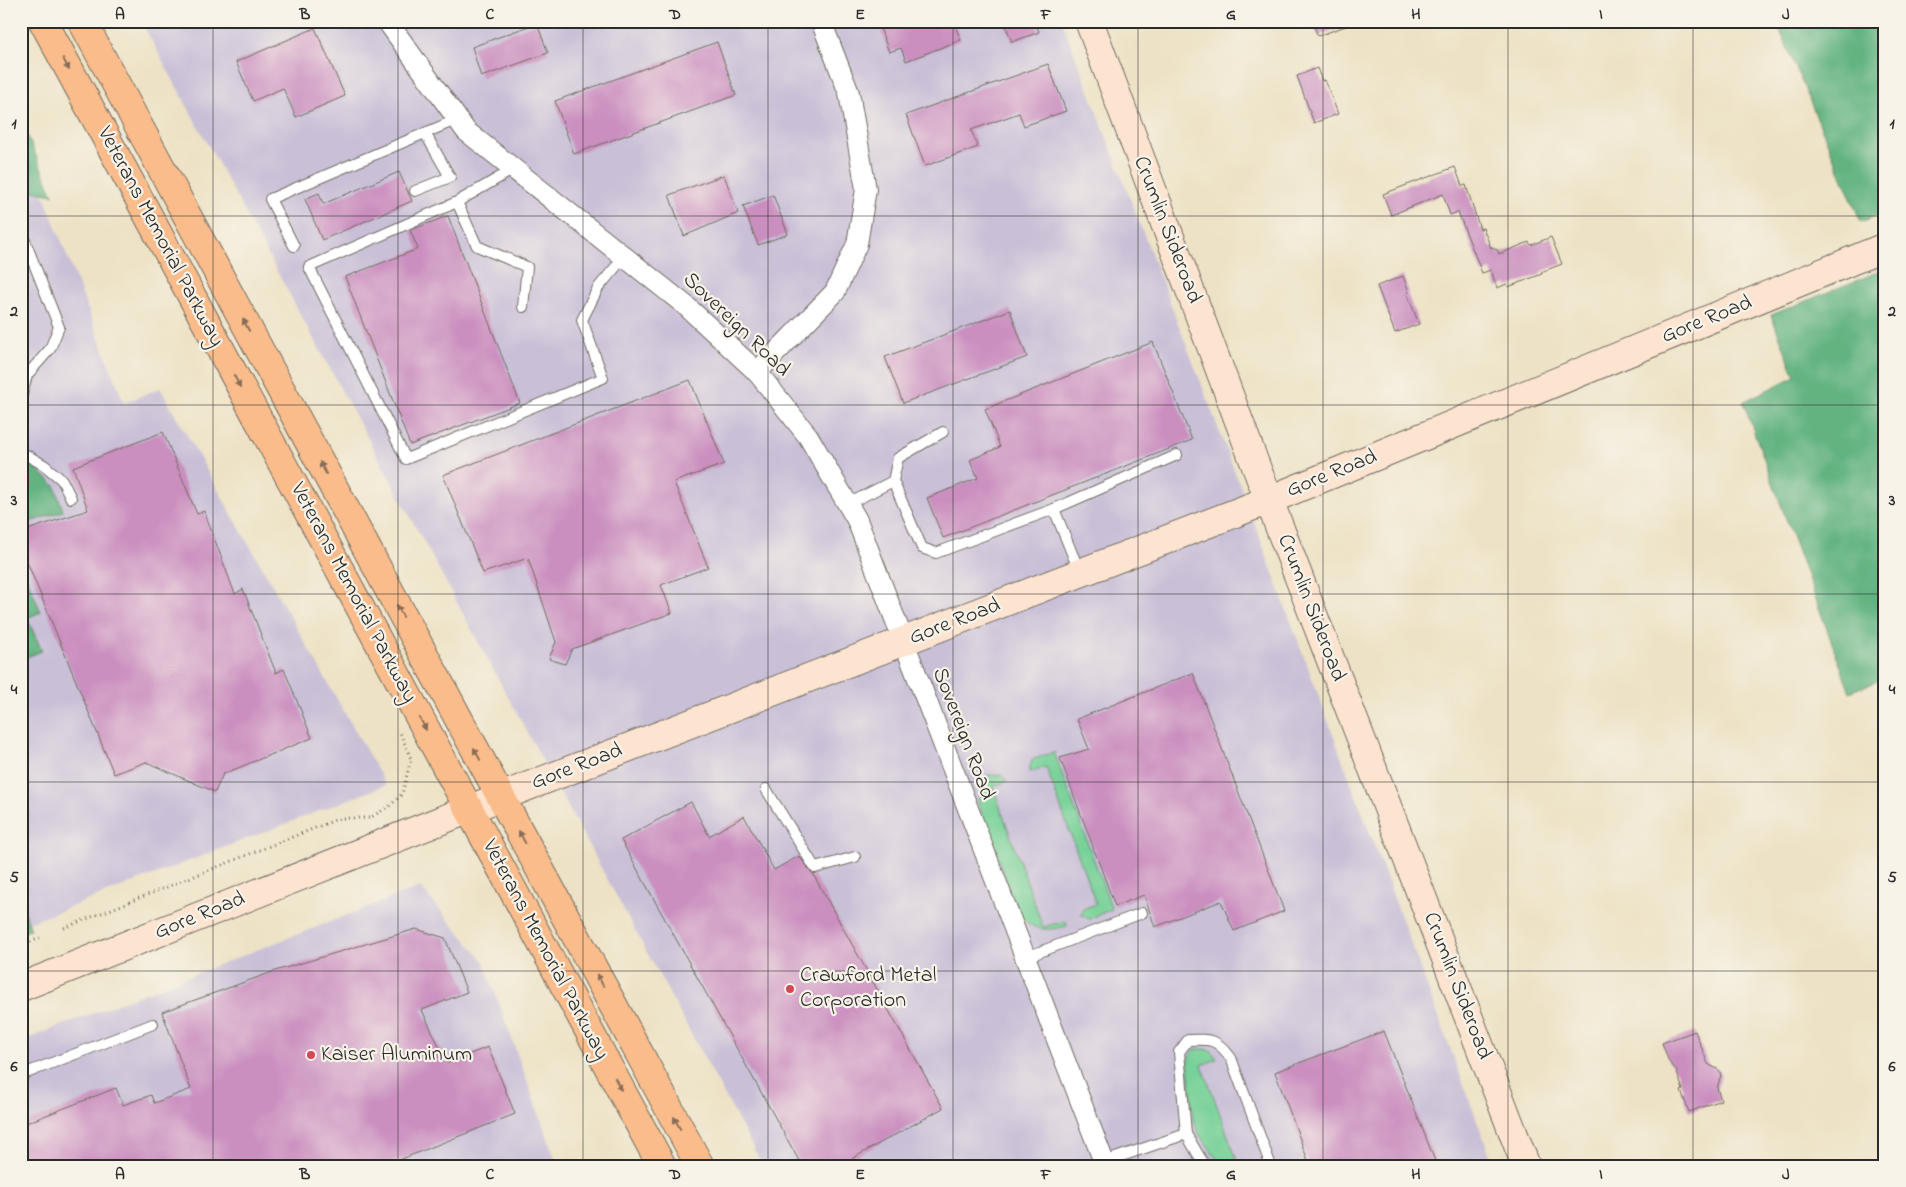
<svg xmlns="http://www.w3.org/2000/svg" width="1906" height="1187" font-family="'Indie Flower',sans-serif">
<style>
.industrial{fill:#c9bfd7}
.green{fill:#78d198;stroke:#527e62}
.forest{fill:#62b380;stroke:#466f56}
.building{fill:#ca8ebf}
.lines{fill:none;stroke-linecap:round;stroke-linejoin:round}
.lane-casing{stroke:#6f6b61;stroke-width:12}
.street-casing{stroke:#6f6b61;stroke-width:22}
.secondary-casing{stroke:#6f6b61;stroke-width:30}
.highway-casing{stroke:#6f6b61;stroke-width:30}
.path{stroke:#6f6b61;stroke-width:3;stroke-dasharray:1 4;stroke-linecap:butt}
.lane{stroke:#fff;stroke-width:10}
.street{stroke:#fff;stroke-width:20}
.secondary{stroke:#fde4d1;stroke-width:28}
.highway{stroke:#fabc8b;stroke-width:28}
.oneway{fill:#886c56}
.grid{fill:none;stroke:#2b2b2b;stroke-width:1;stroke-opacity:0.55}
.poi-dot{fill:#d1495b;stroke:#f7f3e8;stroke-width:2}
.labels{text-anchor:middle;dominant-baseline:central;stroke-width:4.5;stroke-linejoin:round;paint-order:stroke}
.street-label{font-size:22px;fill:#2b2b2b;stroke:#f7f3e8}
.poi-label{font-size:22px;fill:#2b2b2b;stroke:#f7f3e8;text-anchor:start}
.neatline{fill:none;stroke:#2b2b2b;stroke-width:2}
.grid-label{font-size:16px;text-anchor:middle;font-weight:bold;fill:#2b2b2b}
</style>
<rect width="100%" height="100%" fill="#f7f3e8"/>
<filter id="ink" filterUnits="userSpaceOnUse"><feTurbulence type="fractalNoise" baseFrequency=".02" numOctaves="2"/><feDisplacementMap in="SourceGraphic" scale="10" xChannelSelector="R" yChannelSelector="G"/><feConvolveMatrix kernelMatrix="1 2 1 2 8 2 1 2 1" color-interpolation-filters="sRGB"/></filter>
<filter id="wash" filterUnits="userSpaceOnUse"><feTurbulence type="fractalNoise" baseFrequency=".0096" numOctaves="4" result="noise"/><feDisplacementMap in="SourceGraphic" scale="20" xChannelSelector="R" yChannelSelector="G"/><feGaussianBlur stdDeviation="1.12" result="paint"/><feColorMatrix in="noise" values="0 0 0 0 0 0 0 0 0 0 0 0 0 0 0 0 0 1.4 0 .05"/><feComposite in="paint" operator="in"/></filter>
<g filter="url(#wash)">
<rect width="100%" height="100%" fill="#ede2c5"/>
<g class="industrial">
<polygon points="141,21 1062,21 1237,477 1494,1166 763,1166"/>
<polygon points="25,147 124,403 160,388 386,785 21,926 21,149"/>
<polygon points="420,887 483,960 558,1166 21,1166 21,1041"/>
</g>
<g class="green">
<polygon points="1054,752 1112,909 1089,919 1081,914 1083,909 1096,904 1046,767 1030,772 1030,767 1032,760"/>
<path d="M988,775H1001L1007,781L993,787L1043,927L1066,921L1067,926C1046,931 1035,932 1019,915L978,803L981,787Z"/>
<polygon points="1195,1049 1205,1049 1212,1051 1217,1059 1202,1065 1239,1166 1222,1166 1198,1132 1193,1119 1188,1058"/>
</g>
<g class="forest">
<polygon points="1776,21 1885,21 1885,212 1861,222"/>
<polygon points="21,121 53,195 21,189"/>
<polygon points="1885,269 1885,678 1850,692 1743,402 1795,376 1771,315"/>
<polygon points="21,461 30,463 55,486 63,511 21,525"/>
<polygon points="21,564 41,612 27,618 42,651 21,659"/>
<polygon points="21,901 31,930 21,933"/>
</g>
<g id="blocks">
<g class="building">
<polygon points="899,21 953,21 961,40 906,61 901,48 889,52 880,28"/>
<polygon points="1004,21 1035,21 1039,32 1012,42"/>
<polygon points="1312,21 1354,21 1354,23 1318,36"/>
<polygon points="537,23 548,53 481,77 472,47"/>
<polygon points="315,28 345,96 296,117 283,88 253,101 236,62"/>
<polygon points="717,42 736,95 574,154 555,101"/>
<polygon points="1048,64 1066,111 1024,126 1019,113 971,130 978,147 925,166 906,115"/>
<polygon points="1317,68 1322,81 1325,80 1338,114 1314,123 1297,76"/>
<polygon points="1455,167 1462,186 1466,185 1480,229 1483,228 1491,248 1493,247 1495,250 1497,249 1499,254 1529,242 1531,245 1551,237 1562,264 1541,272 1542,274 1508,287 1507,284 1497,288 1491,270 1482,273 1458,212 1450,215 1443,194 1391,215 1383,194"/>
<polygon points="399,172 412,201 322,240 305,199 319,193 323,204"/>
<polygon points="724,175 738,213 684,236 669,195"/>
<polygon points="773,195 788,234 758,245 743,206"/>
<polygon points="448,216 520,403 410,445 345,277 418,249 410,230"/>
<polygon points="1403,276 1409,292 1407,293 1419,324 1395,333 1377,286"/>
<polygon points="1010,310 1027,357 903,403 885,357"/>
<polygon points="1153,342 1192,440 943,538 927,498 978,478 970,460 1000,447 985,409"/>
<polygon points="690,380 724,464 674,482 708,567 661,585 672,613 572,649 565,664 549,659 556,642 528,558 483,573 443,475"/>
<polygon points="163,432 197,514 204,511 235,594 243,589 276,673 284,669 312,738 223,774 215,792 146,762 114,774 21,547 21,532 88,510 73,467"/>
<polygon points="1193,673 1284,911 1234,931 1221,901 1155,927 1144,895 1115,906 1060,758 1089,749 1077,719"/>
<polygon points="691,802 709,836 744,816 774,870 799,856 813,874 943,1108 839,1166 802,1166 621,840"/>
<polygon points="416,929 445,938 467,992 422,1010 447,1063 488,1047 515,1114 384,1166 21,1166 21,1125 116,1088 123,1105 151,1095 154,1103 191,1089 162,1012 275,971"/>
<polygon points="1384,1031 1437,1166 1310,1166 1275,1072"/>
<polygon points="1695,1031 1708,1064 1719,1070 1721,1075 1717,1088 1721,1100 1689,1112 1681,1091 1683,1090 1676,1070 1669,1062 1662,1043"/>
</g>
</g>
</g>
<g filter="url(#ink)">
<use href="#blocks" fill-opacity="0" stroke="#6f6b61" stroke-width="1"/>
<g class="lines">
<g class="lane-casing">
<g id="lane">
<polyline points="514,169 457,202 309,267 406,459 603,378 582,320 598,288 624,257"/>
<polyline points="415,191 450,177 425,133"/>
<polyline points="457,202 477,246 527,267 523,307"/>
<polyline points="21,231 59,327 50,349 27,375 21,399"/>
<polyline points="294,246 270,199 458,119"/>
<polyline points="21,362 27,375"/>
<polyline points="21,452 44,465 62,480 71,498"/>
<polyline points="893,481 922,548 936,553 1054,509 1177,455"/>
<polyline points="848,504 893,481 898,458 943,432"/>
<polyline points="1054,509 1080,573"/>
<polyline points="766,789 815,868 855,857"/>
<polyline points="1024,958 1142,913"/>
<polyline points="21,1075 153,1024"/>
<polyline points="1092,1166 1186,1134"/>
<path d="M1205,1166L1186,1134L1179,1052L1188,1040C1212,1039 1217,1039 1231,1058L1271,1166"/>
</g>
</g>
<g class="street-casing">
<g id="street">
<polyline points="387,21 466,131 685,305 757,372 808,436 857,520 1104,1162"/>
<polyline points="757,372 835,292 857,244 866,189 849,93 821,21"/>
</g>
</g>
<g class="secondary-casing">
<g id="secondary">
<polyline points="1089,21 1257,469 1526,1166"/>
<polyline points="21,987 500,797 1269,500 1885,247"/>
</g>
</g>
<g class="highway-casing">
<g id="highway">
<polyline points="43,21 662,1166"/>
<polyline points="82,21 700,1166"/>
</g>
</g>
<g class="path">
<polyline points="64,928 340,818 370,818 391,805 402,794 411,759 399,730"/>
<polyline points="21,946 40,938"/>
</g>
<use href="#lane" class="lane"/>
<use href="#street" class="street"/>
<use href="#secondary" class="secondary"/>
<use href="#highway" class="highway"/>
</g>
<defs><path id="oneway-solid" d="M-6-.8H1V-3.2L6.5 0L1 3.2V.8H-6Z" transform="scale(1.25)"/></defs>
<g class="oneway">
<use href="#oneway-solid" transform="translate(66 64) rotate(62)"/>
<use href="#oneway-solid" transform="translate(246 325) rotate(-118)"/>
<use href="#oneway-solid" transform="translate(237 381) rotate(62)"/>
<use href="#oneway-solid" transform="translate(323 468) rotate(-118)"/>
<use href="#oneway-solid" transform="translate(400 611) rotate(-118)"/>
<use href="#oneway-solid" transform="translate(423 724) rotate(62)"/>
<use href="#oneway-solid" transform="translate(477 754) rotate(-118)"/>
<use href="#oneway-solid" transform="translate(522 837) rotate(-118)"/>
<use href="#oneway-solid" transform="translate(600 980) rotate(-118)"/>
<use href="#oneway-solid" transform="translate(618 1084) rotate(62)"/>
<use href="#oneway-solid" transform="translate(677 1123) rotate(-118)"/>
</g>
</g>
<path class="grid" d="M213,21V1166M398,21V1166M583,21V1166M768,21V1166M953,21V1166M1138,21V1166M1323,21V1166M1508,21V1166M1693,21V1166M21,216H1885M21,405H1885M21,594H1885M21,782H1885M21,971H1885"/>
<g class="poi-dot">
<circle cx="790" cy="989" r="5"/>
<circle cx="311" cy="1055" r="5"/>
</g>
<g class="labels">
<g class="street-label">
<text transform="translate(1167 230) rotate(69)">Crumlin Sideroad</text>
<text transform="translate(160 237) rotate(62)">Veterans Memorial Parkway</text>
<text transform="translate(1707 320) rotate(-22)">Gore Road</text>
<text transform="translate(736 325) rotate(44)">Sovereign Road</text>
<text transform="translate(1332 474) rotate(-22)">Gore Road</text>
<text transform="translate(353 593) rotate(62)">Veterans Memorial Parkway</text>
<text transform="translate(1311 608) rotate(69)">Crumlin Sideroad</text>
<text transform="translate(955 622) rotate(-21)">Gore Road</text>
<text transform="translate(963 734) rotate(69)">Sovereign Road</text>
<text transform="translate(577 767) rotate(-21)">Gore Road</text>
<text transform="translate(200 916) rotate(-22)">Gore Road</text>
<text transform="translate(545 950) rotate(62)">Veterans Memorial Parkway</text>
<text transform="translate(1457 986) rotate(69)">Crumlin Sideroad</text>
</g>
<g class="poi-label">
<text x="800" y="976">Crawford Metal<tspan x="800" dy="25">Corporation</tspan></text>
<text x="321" y="1055">Kaiser Aluminum</text>
</g>
</g>
<rect width="1906" height="1187" fill="none" stroke="#f7f3e8" stroke-width="55"/>
<rect x="28" y="28" width="1850" height="1132" class="neatline"/>
<g class="grid-label">
<text x="120" y="19">A</text>
<text x="305" y="19">B</text>
<text x="490" y="19">C</text>
<text x="675" y="19">D</text>
<text x="860" y="19">E</text>
<text x="1046" y="19">F</text>
<text x="1231" y="19">G</text>
<text x="1416" y="19">H</text>
<text x="1601" y="19">I</text>
<text x="1786" y="19">J</text>
<text x="14" y="128">1</text>
<text x="1892" y="128">1</text>
<text x="14" y="316">2</text>
<text x="1892" y="316">2</text>
<text x="14" y="505">3</text>
<text x="1892" y="505">3</text>
<text x="14" y="694">4</text>
<text x="1892" y="694">4</text>
<text x="14" y="882">5</text>
<text x="1892" y="882">5</text>
<text x="14" y="1071">6</text>
<text x="1892" y="1071">6</text>
<text x="120" y="1179">A</text>
<text x="305" y="1179">B</text>
<text x="490" y="1179">C</text>
<text x="675" y="1179">D</text>
<text x="860" y="1179">E</text>
<text x="1046" y="1179">F</text>
<text x="1231" y="1179">G</text>
<text x="1416" y="1179">H</text>
<text x="1601" y="1179">I</text>
<text x="1786" y="1179">J</text>
</g>
</svg>
